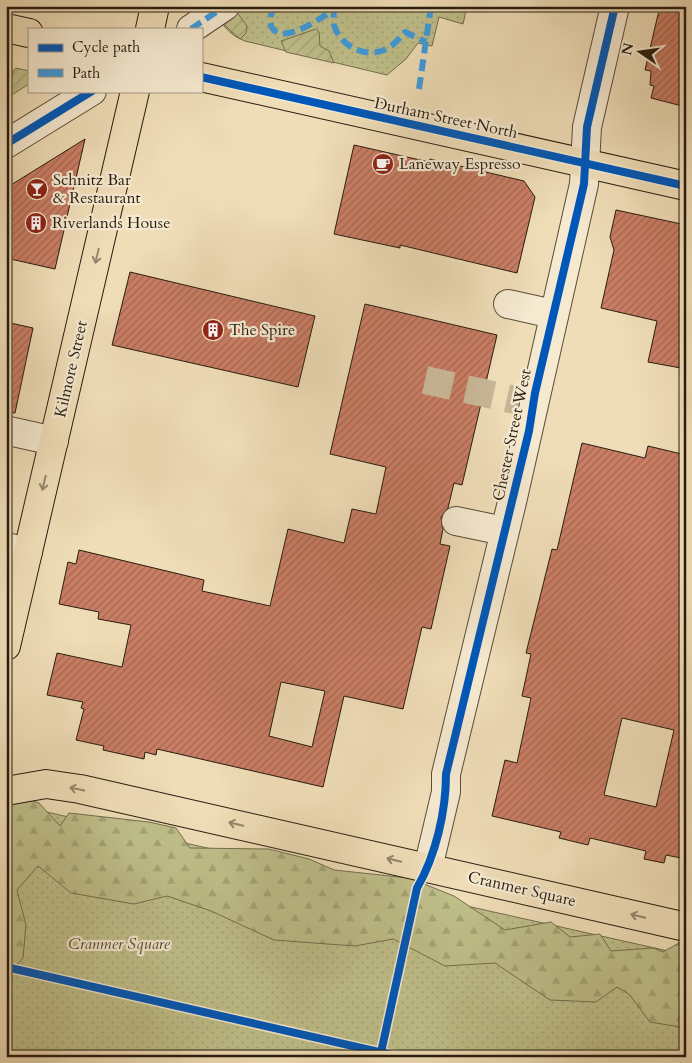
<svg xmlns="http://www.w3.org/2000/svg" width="692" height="1063" font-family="Cardo,serif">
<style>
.grass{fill:url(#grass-dots);stroke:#736e4d}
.forest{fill:url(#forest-firs);stroke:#736e4d}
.garden{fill:url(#garden-furrows);stroke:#736e4d}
.building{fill:url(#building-hatch);stroke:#271c10;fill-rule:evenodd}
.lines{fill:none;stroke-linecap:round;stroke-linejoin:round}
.minor-tunnel{stroke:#c7b696;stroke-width:28;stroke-dasharray:28 14;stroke-linecap:butt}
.minor-casing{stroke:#594c3a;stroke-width:30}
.major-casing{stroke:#271c10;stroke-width:30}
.minor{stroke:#f5e9d0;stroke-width:28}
.major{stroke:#efddb7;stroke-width:28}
.quiet{stroke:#3d9bde;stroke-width:6;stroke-dasharray:12 6;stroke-linecap:butt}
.cycleway-casing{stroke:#f5e9d0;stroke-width:11}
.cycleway{stroke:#0057b8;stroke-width:8}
.oneway{stroke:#95866c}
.labels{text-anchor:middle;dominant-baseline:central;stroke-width:4.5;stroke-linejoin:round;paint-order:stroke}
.street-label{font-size:16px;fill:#271c10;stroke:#f5e9d0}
.poi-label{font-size:16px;fill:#271c10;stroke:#f5e9d0;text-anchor:start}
.park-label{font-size:16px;font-style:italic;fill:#554d35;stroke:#f5e9d0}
</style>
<defs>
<pattern id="grass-dots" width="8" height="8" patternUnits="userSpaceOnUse" patternTransform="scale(1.25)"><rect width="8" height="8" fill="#bfbf8a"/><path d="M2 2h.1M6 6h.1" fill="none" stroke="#a4a476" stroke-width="1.8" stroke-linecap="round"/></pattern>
<pattern id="forest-firs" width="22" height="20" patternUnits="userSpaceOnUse" patternTransform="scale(1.25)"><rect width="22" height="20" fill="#bfbf8a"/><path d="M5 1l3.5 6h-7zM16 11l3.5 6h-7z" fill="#a4a476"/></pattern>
<pattern id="garden-furrows" width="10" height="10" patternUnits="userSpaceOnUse" patternTransform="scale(1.25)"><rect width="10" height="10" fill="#bfbf8a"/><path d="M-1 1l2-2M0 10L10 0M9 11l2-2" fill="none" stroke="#a4a476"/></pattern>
<pattern id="building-hatch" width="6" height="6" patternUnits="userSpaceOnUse" patternTransform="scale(1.25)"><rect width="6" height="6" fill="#ca7e65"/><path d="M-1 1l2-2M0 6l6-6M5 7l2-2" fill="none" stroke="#a46652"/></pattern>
</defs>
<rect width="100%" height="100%" fill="#efddb7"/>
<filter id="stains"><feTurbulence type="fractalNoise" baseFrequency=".004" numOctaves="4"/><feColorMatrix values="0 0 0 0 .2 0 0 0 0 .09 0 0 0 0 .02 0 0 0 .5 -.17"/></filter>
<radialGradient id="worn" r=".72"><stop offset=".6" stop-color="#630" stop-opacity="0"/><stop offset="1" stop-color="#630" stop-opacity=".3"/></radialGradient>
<g class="grass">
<path d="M212,6H467L463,24L439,17L432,46L418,43L406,59L387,75L245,41C228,35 220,22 212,6Z"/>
<polygon points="6,803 686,955 686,1057 6,1057"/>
</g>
<polygon class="forest" points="12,794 39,803 60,826 69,813 149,822 176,828 190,848 269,849 309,859 334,870 409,878 454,896 505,930 551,922 570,937 600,934 611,951 653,948 663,952 686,939 686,1028 650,1022 629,994 617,987 596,1002 550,1000 495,963 445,966 393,939 355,946 274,940 211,911 167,896 134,904 71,893 38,866 17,890 26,925 23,958 6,977 6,798"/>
<g class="garden">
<polygon points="236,11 247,26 246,33 240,39 220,21"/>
<polygon points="316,29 319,32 320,46 329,51 334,63 286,52 281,41"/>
<polygon points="16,68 29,71 29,84 7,98 13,71"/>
</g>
<g class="building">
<polygon points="660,6 686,9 686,107 651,98 654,86 650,85 651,71 645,70"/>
<polygon points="85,139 55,269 6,258 6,188"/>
<polygon points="354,145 429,162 430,159 524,181 535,197 517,273 400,245 400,248 334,234"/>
<polygon points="616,210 686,225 686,369 648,362 657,321 601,308 614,250 610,237"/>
<polygon points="130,272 315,316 298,387 112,345"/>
<path d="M365,304L497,335L462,485L454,483L448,508L441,517L443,529L440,544L450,546L431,629L422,627L403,709L344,696L323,787L157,749L156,755L145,752L144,759L103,750L104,746L76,740L84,709L81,708L83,702L47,695L57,653L122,667L131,625L98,619L99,612L59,604L68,562L76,564L79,550L204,580L202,591L270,606L288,529L344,543L352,509L376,514L386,467L330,454ZM281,682L325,691L312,747L269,736Z"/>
<polygon points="6,322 33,328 15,413 6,412"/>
<path d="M582,443L645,458L648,446L686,455V859L666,855L664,863L644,859L646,851L590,838L588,845L559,838L561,832L492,816L505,760L517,763L531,698L522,696L531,654L526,653L552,549L557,550ZM622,718L674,730L656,807L604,795Z"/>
</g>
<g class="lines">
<polyline class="minor-tunnel" points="425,380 533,404"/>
<g class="minor-casing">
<g id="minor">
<polyline points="191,29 225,6"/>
<polyline points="6,144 92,91"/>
<polyline points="508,304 553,314"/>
<polyline points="9,431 54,441"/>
<polyline points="456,521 504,531"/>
<polyline points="6,547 28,552"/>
<polyline points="428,868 446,792 446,774 512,502 584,184 587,127 615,6"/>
</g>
</g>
<g class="major-casing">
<g id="major">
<polyline points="6,28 29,33"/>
<polyline points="150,29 155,6"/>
<polyline points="201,77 686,186"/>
<polyline points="6,646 135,91"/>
<polyline points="6,791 46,784 80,789 686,927"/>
</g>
</g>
<use href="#minor" class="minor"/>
<use href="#major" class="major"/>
<g class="quiet">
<path d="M275,6C271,14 267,21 273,29C285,44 323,17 334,9C334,14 333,19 334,25C340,47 368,60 388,48C395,44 400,38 405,32L426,42"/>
<polyline points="191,29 225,6"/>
<polyline points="419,89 431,6"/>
</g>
<g class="cycleway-casing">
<g id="cycleway">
<polyline points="201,77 686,186"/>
<polyline points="6,144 92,91"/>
<polyline points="6,967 401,1057"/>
<path d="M380,1057L417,888C436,855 446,811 446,774L529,431L535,393L584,184L587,127L615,6"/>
</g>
</g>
<use href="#cycleway" class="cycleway"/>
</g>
<defs><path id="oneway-shaft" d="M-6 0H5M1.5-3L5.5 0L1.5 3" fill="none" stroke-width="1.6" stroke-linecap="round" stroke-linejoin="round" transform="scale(1.25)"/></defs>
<g class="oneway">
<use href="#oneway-shaft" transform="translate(97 256) rotate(103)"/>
<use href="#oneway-shaft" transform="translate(44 483) rotate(103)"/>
<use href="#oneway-shaft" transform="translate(77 789) rotate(-169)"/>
<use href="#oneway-shaft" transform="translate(236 824) rotate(-167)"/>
<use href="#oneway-shaft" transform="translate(394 860) rotate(-167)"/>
<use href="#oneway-shaft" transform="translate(638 916) rotate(-167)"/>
</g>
<defs>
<g id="cafe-disc" transform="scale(1.125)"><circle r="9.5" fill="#8f2418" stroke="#f5e9d0"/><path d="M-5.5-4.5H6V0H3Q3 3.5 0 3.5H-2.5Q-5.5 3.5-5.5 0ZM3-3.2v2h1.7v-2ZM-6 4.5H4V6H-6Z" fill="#fff"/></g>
<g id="bar-disc" transform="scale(1.125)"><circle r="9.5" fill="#8f2418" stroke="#f5e9d0"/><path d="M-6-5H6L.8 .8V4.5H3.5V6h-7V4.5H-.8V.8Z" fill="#fff"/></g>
<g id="building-disc" transform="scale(1.125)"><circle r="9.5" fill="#8f2418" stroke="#f5e9d0"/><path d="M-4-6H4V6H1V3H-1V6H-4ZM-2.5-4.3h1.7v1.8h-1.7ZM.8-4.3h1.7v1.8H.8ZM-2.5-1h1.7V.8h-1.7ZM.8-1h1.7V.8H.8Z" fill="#fff"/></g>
</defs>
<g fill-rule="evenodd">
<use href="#cafe-disc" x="383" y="164"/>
<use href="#bar-disc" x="37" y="189"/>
<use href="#building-disc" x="36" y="223"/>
<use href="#building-disc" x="213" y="330"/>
</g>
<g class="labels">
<g class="street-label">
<text transform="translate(446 118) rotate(12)">Durham Street North</text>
<text transform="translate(71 369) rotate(-77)">Kilmore Street</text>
<text transform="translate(512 435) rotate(-78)">Chester Street West</text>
<text transform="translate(522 889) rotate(13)">Cranmer Square</text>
</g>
<g class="poi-label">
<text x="399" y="164">Laneway Espresso</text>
<text x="53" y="180">Schnitz Bar<tspan x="53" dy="18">&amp; Restaurant</tspan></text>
<text x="52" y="223">Riverlands House</text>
<text x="229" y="330">The Spire</text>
</g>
<g class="park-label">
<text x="119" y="944">Cranmer Square</text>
</g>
</g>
<rect width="692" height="1063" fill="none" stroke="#efddb7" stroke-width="25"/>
<rect x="8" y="8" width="677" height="1048" fill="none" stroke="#271c10" stroke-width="2.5"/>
<rect x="12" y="12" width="667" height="1038" fill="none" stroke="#271c10"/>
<rect x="28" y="28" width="175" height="65" fill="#f5e9d0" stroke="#a39783"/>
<rect x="38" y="44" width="25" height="8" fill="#0057b8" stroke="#a39783"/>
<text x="72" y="52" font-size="15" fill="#271c10">Cycle path</text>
<rect x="38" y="69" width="25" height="8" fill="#3d9bde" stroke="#a39783"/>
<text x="72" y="78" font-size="15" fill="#271c10">Path</text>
<g transform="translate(640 52) rotate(283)" stroke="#f5e9d0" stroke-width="4" paint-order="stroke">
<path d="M0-4L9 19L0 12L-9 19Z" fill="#271c10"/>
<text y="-8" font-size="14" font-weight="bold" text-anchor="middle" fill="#271c10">N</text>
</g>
<rect width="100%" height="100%" filter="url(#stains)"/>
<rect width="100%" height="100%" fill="url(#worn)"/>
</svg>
